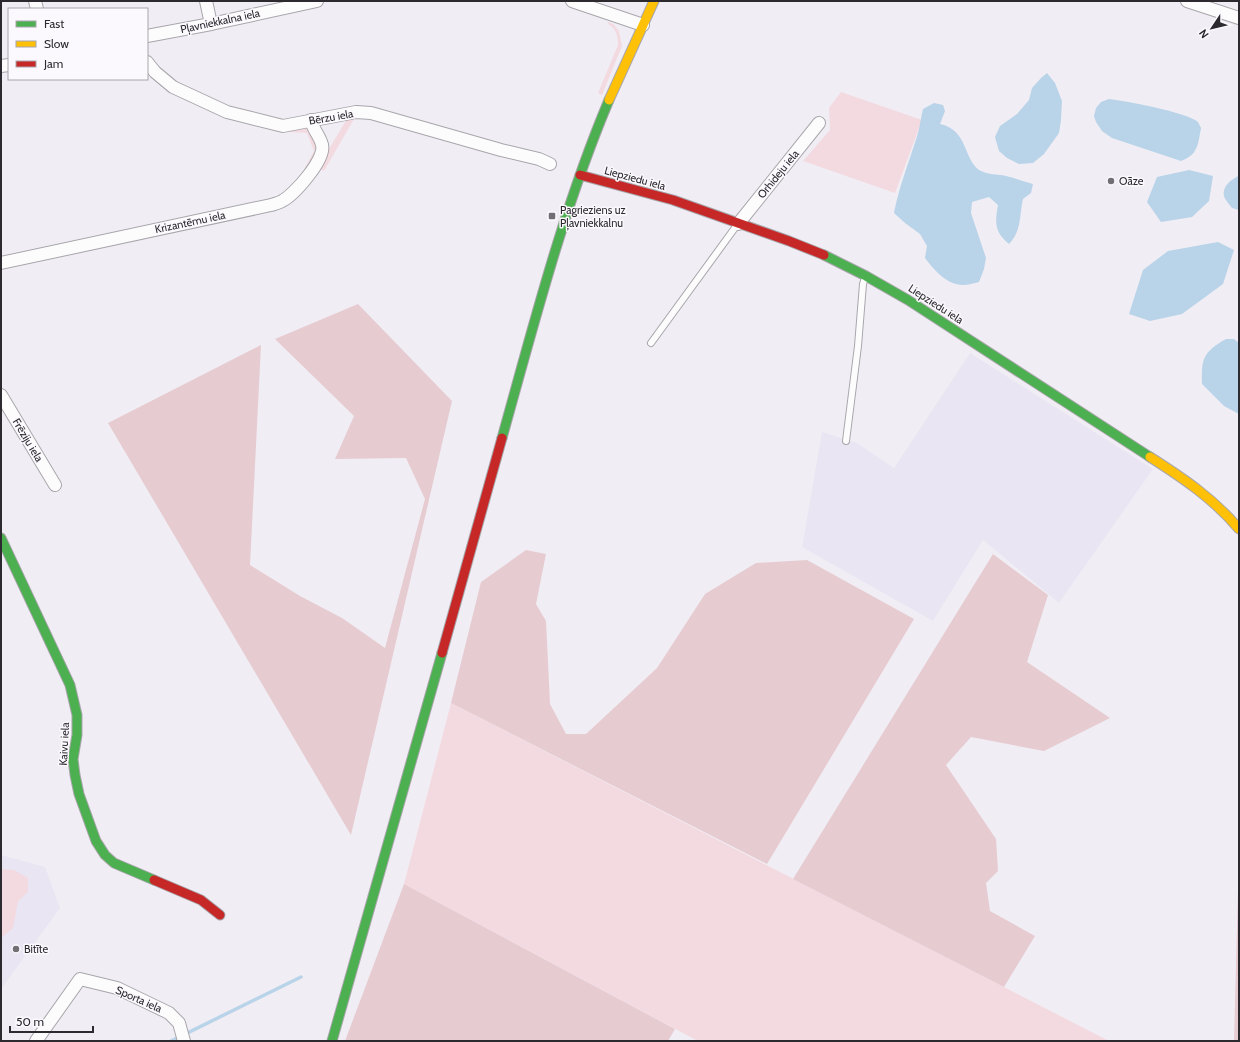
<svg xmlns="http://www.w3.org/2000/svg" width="1240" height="1042" font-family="Cabin,sans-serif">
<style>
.built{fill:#eae5f3}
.green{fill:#f3dae0}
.forest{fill:#e6cbd1}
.water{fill:#b9d3e9}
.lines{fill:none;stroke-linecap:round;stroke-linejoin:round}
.stream{stroke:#b9d3e9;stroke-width:3.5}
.lane-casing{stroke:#a8a6ab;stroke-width:8}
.street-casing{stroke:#a8a6ab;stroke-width:14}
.fast-casing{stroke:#a8a6ab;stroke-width:11}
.slow-casing{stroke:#a8a6ab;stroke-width:11}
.jam-casing{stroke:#a8a6ab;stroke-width:11}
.lane{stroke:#fdfcfd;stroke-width:6}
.street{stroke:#fdfcfd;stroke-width:12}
.fast{stroke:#4caf50;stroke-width:9}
.slow{stroke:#ffc107;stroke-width:9}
.jam{stroke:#c62828;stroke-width:9}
.poi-dot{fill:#716f74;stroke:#fbf9fe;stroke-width:1.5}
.labels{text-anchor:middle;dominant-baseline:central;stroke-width:3;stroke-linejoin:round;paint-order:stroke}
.street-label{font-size:11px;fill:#2c2a2f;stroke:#fbf9fe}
.poi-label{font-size:11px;fill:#2c2a2f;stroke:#fbf9fe;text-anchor:start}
</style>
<rect width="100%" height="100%" fill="#f0eef4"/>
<g class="built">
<polygon points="970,353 1153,469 1059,603 983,540 933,621 802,547 822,432 857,443 894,468"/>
<polygon points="1,855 45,867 60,908 1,989"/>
</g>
<g class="green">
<path d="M608,22L613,24L619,31L622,46L602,95L598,93L618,45C618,36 616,28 608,24Z"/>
<polygon points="841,92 922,120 895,193 803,161 830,130 829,108"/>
<polygon points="347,119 354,119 324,171 318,167"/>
<polygon points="302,127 308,129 317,144 316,154 304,176 301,175 314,151 307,133 273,131 273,128"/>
<polygon points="451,703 1109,1041 698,1041 404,884"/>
<polygon points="1,869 14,870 28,878 28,892 18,901 13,928 1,938"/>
</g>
<g class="forest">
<polygon points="358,304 452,401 351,835 108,423 261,345 250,565 300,596 342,618 385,648 425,499 406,458 335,459 354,416 275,339"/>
<polygon points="526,550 546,554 536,604 546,621 550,704 566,734 586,734 657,668 705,594 756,563 807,560 914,619 767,864 451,703 481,582"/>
<polygon points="993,554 1048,595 1027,662 1110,718 1044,751 971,737 946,765 996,839 998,871 986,883 990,911 1035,936 1004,987 793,879"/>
<polygon points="404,884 675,1029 668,1041 345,1041"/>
<polygon points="1239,889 1239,1041 1234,1041 1238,890"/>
</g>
<g class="water">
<polygon points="1047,73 1055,83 1062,101 1061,120 1059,133 1044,154 1033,163 1019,164 1007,158 999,151 995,137 1000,126 1017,114 1029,100 1032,88 1041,78"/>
<path d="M1109,99C1126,101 1186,112 1198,122C1199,124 1200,126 1201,128C1198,144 1198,155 1181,161L1112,138L1102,131L1096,122L1094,116L1096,108L1101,102Z"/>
<path d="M934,103L943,105L945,111L940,124C968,130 963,158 979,170C987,175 998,174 1006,176C1015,178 1024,182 1033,184L1031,193L1023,199C1019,217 1022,230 1009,244C994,232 995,222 998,205L989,197L972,202L971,213L986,258L984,269L979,282C974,283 968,285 963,285C947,285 934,270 925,258L927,246L920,234L905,223L894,213C899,186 910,160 918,133C920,125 921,117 923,109Z"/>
<polygon points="1189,170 1213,176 1209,201 1192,217 1161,222 1147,202 1157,177"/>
<path d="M1239,176V210L1232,208C1230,205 1225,200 1224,196C1222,187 1231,179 1239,176Z"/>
<polygon points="1218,242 1234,250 1223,284 1182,314 1150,321 1129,314 1143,270 1168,251"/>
<path d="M1226,339H1234L1239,343V414L1224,406L1202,384C1201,359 1203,352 1226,339Z"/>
</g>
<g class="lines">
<polyline class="stream" points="171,1041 301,977"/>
<g class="lane-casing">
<g id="lane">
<polyline points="651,343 737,225"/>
<polyline points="846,441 858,346 863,284 865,277"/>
</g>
</g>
<g class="street-casing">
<g id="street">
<polyline points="35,1 37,9"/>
<polyline points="206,1 211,24"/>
<polyline points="572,1 643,25"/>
<polyline points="1187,1 1239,18"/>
<polyline points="147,36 211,24 317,1"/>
<polyline points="147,62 155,72 173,87 227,112 283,126 356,112 371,113 501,150 539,159 550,164"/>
<polyline points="1,66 9,65"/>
<polyline points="738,224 819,123"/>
<path d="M1,263L271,205C274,204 279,203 282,201C294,195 326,159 322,145C320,136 313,130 311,120"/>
<polyline points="1,395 55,485"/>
<polyline points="36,1041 80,979 117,988 169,1013 179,1023 184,1041"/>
</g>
</g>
<g class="fast-casing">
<g id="fast">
<polyline points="824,255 866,276 908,300 1150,457"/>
<path d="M502,438C534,324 563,209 609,100"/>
<polyline points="1,538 70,685 77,715 77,735 73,759 75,775 79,794 96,841 105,855 114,863 154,880"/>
<polyline points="332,1041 442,653"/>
</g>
</g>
<g class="slow-casing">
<g id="slow">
<polyline points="609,100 654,1"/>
<path d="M1150,457C1183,478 1214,499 1239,529"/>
</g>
</g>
<g class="jam-casing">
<g id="jam">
<polyline points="580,175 673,200 789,241 824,255"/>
<polyline points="442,653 502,438"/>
<polyline points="154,880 201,900 220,915"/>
</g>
</g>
<use href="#lane" class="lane"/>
<use href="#street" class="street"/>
<use href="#fast" class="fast"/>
<use href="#slow" class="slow"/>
<use href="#jam" class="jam"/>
</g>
<g class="poi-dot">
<circle cx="1111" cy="181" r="4"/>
<rect x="548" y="212" width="8" height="8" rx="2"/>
<circle cx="16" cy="949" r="4"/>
</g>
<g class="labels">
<g class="street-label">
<text transform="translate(220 21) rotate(-12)">Pļavniekkalna iela</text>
<text transform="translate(331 117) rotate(-10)">Bērzu iela</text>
<text transform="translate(778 174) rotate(-51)">Orhideju iela</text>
<text transform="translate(635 178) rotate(15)">Liepziedu iela</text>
<text transform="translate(190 222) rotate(-12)">Krizantēmu iela</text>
<text transform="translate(936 304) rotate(33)">Liepziedu iela</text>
<text transform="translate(28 440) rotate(59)">Frēziju iela</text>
<text transform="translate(64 744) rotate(-87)">Kaivu iela</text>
<text transform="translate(139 999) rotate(24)">Sporta iela</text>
</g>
<g class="poi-label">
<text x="1119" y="181">Oāze</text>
<text x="560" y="210">Pagrieziens uz<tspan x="560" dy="13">Pļavniekkalnu</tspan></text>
<text x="24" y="949">Bitīte</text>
</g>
</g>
<rect width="1240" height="1042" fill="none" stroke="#2c2a2f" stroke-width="4"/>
<rect x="8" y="8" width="140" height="72" fill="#fbf9fe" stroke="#a8a6ab"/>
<rect x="16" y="21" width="20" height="6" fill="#4caf50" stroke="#a8a6ab"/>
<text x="44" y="28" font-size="12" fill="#2c2a2f">Fast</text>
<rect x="16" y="41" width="20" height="6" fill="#ffc107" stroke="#a8a6ab"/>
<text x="44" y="48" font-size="12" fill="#2c2a2f">Slow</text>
<rect x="16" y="61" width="20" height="6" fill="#c62828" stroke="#a8a6ab"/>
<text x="44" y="68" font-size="12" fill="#2c2a2f">Jam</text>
<g transform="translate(1212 28) rotate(235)" stroke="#fbf9fe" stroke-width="3" paint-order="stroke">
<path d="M0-3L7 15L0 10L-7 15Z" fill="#2c2a2f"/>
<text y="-6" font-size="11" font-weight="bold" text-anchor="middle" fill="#2c2a2f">N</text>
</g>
<path d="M10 1026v6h83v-6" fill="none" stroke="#2c2a2f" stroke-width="2"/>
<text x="16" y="1026" font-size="12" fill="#2c2a2f" stroke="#fbf9fe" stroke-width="3" paint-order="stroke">50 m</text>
</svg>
